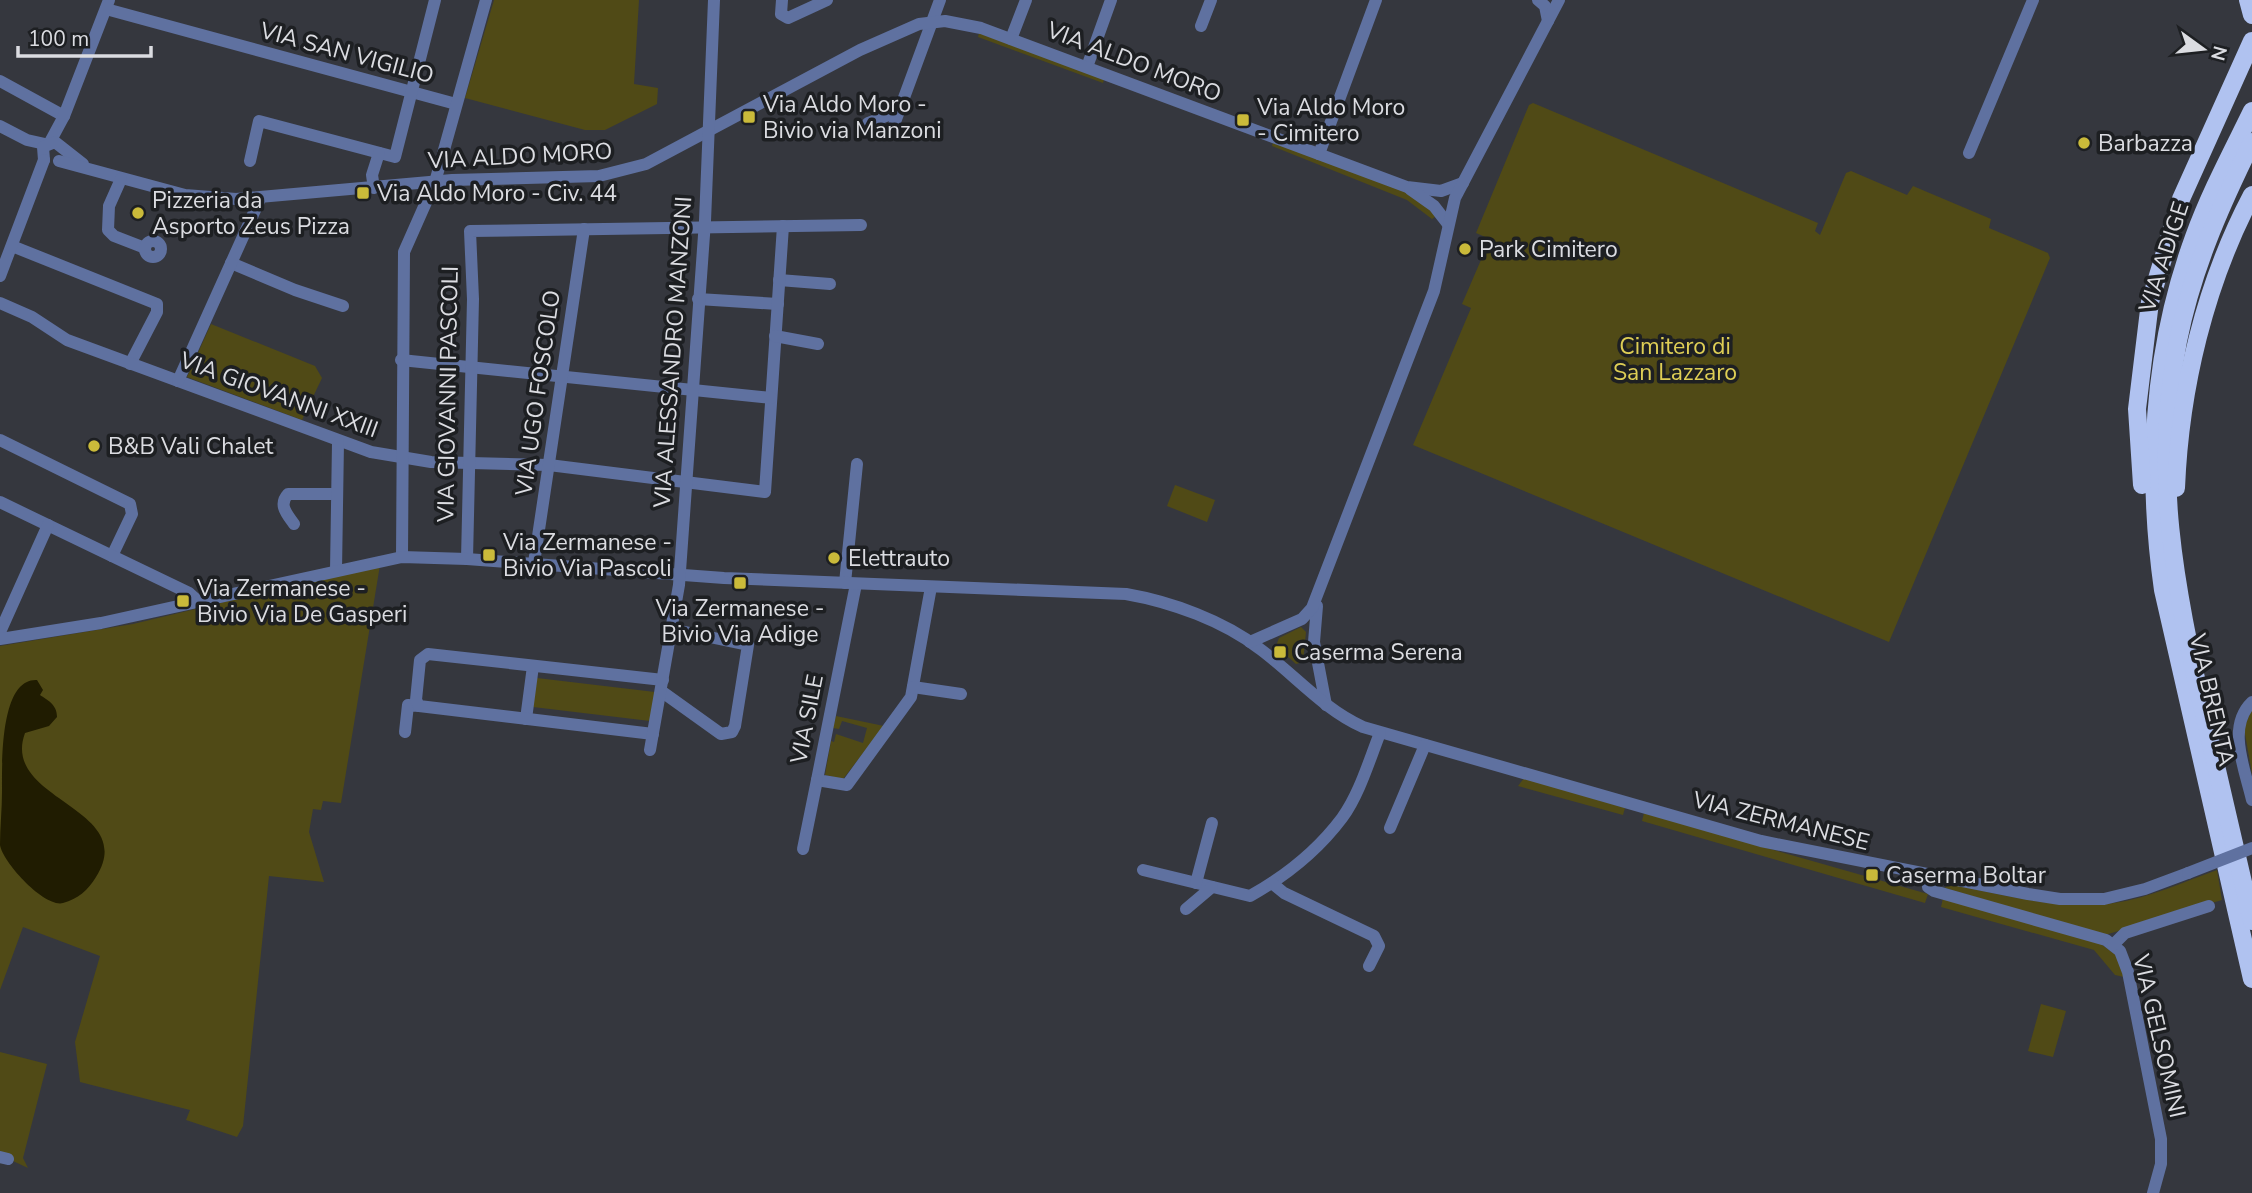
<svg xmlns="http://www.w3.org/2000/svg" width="2252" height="1193" font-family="'Nunito Sans',sans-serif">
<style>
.green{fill:#504a16}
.water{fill:#201c01}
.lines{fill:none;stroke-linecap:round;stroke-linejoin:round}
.minor{stroke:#5f71a0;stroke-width:12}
.highway{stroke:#b0c2f0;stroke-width:18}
.minor-bridge{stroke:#5f71a0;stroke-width:12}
.poi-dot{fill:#caba3a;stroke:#1d1f22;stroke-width:2.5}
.labels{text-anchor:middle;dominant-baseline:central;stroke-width:7;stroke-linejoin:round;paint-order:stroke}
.street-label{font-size:23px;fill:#dbdce1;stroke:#1d1f22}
.poi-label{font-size:23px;fill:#dbdce1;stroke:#1d1f22;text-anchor:start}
.park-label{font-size:23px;fill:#dece55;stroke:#1d1f22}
</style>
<rect width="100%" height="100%" fill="#35373e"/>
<g class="green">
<polygon points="494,0 639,0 634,84 658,88 657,104 605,130 585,130 465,98"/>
<polygon points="979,33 1104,79 1103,83 978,37"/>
<polygon points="1533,103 1818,223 1815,231 1820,235 1846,173 1851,171 1907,195 1913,186 1991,219 1989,228 2048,253 2050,258 1889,642 1413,445 1471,308 1462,304 1490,239 1476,233 1529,105"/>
<polygon points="1273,142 1408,192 1439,214 1432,219 1407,200 1272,146"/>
<polygon points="211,324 315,366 322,378 302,420 187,377"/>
<polygon points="1175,485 1215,500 1207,522 1167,506"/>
<polygon points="380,565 341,803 323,801 321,810 313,809 309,832 324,882 269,876 243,1126 237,1137 186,1120 190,1110 80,1082 75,1042 100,956 23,927 0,990 0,646 133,624"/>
<polygon points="1301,627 1306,632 1303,662 1296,664 1276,646 1279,638"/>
<polygon points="537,678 655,692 650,721 533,707"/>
<polygon points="2252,709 2252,774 2244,728"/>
<polygon points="836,716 884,726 843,779 825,775 831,741 834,742 836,734 863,743 867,728 842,721 839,729 833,728"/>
<polygon points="1524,778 1625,808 1623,815 1518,786"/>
<polygon points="1644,813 1928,894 1925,903 1642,821"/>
<path d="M2217,870L2222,900L2105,935L1945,888L1948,884C2002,894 2059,911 2114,903C2149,898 2183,882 2217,870Z"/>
<polygon points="1943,898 2097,941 2117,956 2124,977 2115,975 2094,950 1941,907"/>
<polygon points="2041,1004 2066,1011 2053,1057 2028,1051"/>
<polygon points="0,1052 47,1064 23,1158 28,1168 0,1155"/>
</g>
<path class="water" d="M37,680L43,690L40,695C47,700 57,704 57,717L49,726L25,733C0,801 140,807 96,877C88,890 78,899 63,903C45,908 3,863 0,845C0,828 2,809 2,792C2,762 0,678 37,680Z"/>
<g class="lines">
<g class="minor">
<polyline points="782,0 781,14 788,18 827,0"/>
<polyline points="1538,0 1545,6 1548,21"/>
<polyline points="106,9 456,104"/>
<polyline points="1201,26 1211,0"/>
<polyline points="1011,39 1026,0"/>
<polyline points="1087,67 1111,0"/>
<polyline points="0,81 64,116"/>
<polyline points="868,123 899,111"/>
<polyline points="0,126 27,140 45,144"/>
<polyline points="891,133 940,0"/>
<polyline points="50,142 64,116 109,0"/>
<polyline points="1969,153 2033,0"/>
<polyline points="1319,154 1376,0"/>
<polyline points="44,160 43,147 55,142 83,164"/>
<polyline points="59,161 185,195 236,199 452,180 599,176 646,164 860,50 919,24 945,21 981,28 1407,187 1441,191 1463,183"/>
<polyline points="250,161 259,121 395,157 435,0"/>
<polyline points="121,179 109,206 108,230 114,236 145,248"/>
<polyline points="374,188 372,175 379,153"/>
<polyline points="1410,189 1434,206 1448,224"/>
<circle cx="153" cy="249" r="8"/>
<polyline points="12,246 157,304 157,312 130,364"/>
<polyline points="231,263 295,290 343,306"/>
<polyline points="0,276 44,160"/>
<polyline points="779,280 830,284"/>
<polyline points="698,299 778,304"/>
<polyline points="0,303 32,317 67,340 371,452 431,462 549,465 765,492 783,226"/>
<polyline points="775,336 818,344"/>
<polyline points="401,360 771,398"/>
<polyline points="178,381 260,199"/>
<polyline points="0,440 130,504 132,514 112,556"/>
<polyline points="0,502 189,593 199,602"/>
<path d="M294,524C287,514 278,505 288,494H337"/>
<polyline points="402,557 404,252 435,182 486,0"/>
<polyline points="467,559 473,299 470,231 861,225"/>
<polyline points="534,563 584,229"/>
<polyline points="336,571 338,442"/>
<polyline points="845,583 857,464"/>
<polyline points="856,584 817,780 847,785 911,697 931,587"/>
<polyline points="1317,606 1314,642 1326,705"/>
<polyline points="0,632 48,525"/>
<path d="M0,639L101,623L402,557L467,559L724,578L1126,594C1172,602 1224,621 1260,649C1295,675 1323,709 1363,727L1761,841L2028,894L2060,899H2104L2145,889L2188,873"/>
<polyline points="1250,642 1302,619 1312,608 1434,291 1455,198 1559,0"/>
<polyline points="913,687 961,694"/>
<polyline points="661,691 721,734 732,732 735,726 748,645 671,629"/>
<path d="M2252,702C2226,727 2245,769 2252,800"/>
<polyline points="526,719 533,666"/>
<polyline points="405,732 408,705 419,706"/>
<polyline points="653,734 419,706 416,700 420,660 428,654 663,680"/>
<polyline points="650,750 679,585 705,221 714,0"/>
<polyline points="1390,828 1425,745"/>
<polyline points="803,849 817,780"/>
<path d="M1143,870L1250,896C1284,877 1318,850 1342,818C1359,795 1369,761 1380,733"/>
<polyline points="1929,876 1928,887 1934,891 2106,940 2120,951 2128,972 2161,1139 2161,1164 2153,1193"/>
<polyline points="1196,883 1212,823"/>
<polyline points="1272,883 1284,893 1374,936 1379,946 1369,966"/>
<polyline points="1186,909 1212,887"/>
<polyline points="2113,945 2125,933 2209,906"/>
<polyline points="0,1157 8,1159"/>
</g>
<g class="highway">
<polyline points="2248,0 2252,15"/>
<path d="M2252,111C2232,152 2210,193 2194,237C2152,352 2146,470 2163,590L2252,979"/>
<path d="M2252,142C2220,207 2192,270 2178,341C2152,472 2175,587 2204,714C2220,783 2236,852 2252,921"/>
<polyline points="2142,485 2137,409 2150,302 2181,199 2252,41"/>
<path d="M2176,488C2180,388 2205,284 2252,195"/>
</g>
<polyline class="minor-bridge" points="2188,873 2252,848"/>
</g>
<g class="poi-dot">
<rect x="742" y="110" width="14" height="14" rx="3.5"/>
<rect x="1236" y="113" width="14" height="14" rx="3.5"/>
<circle cx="2084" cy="143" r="7"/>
<rect x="356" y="186" width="14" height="14" rx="3.5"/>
<circle cx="138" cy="213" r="7"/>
<circle cx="1465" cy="249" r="7"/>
<circle cx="94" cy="446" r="7"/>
<rect x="482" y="548" width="14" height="14" rx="3.5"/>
<circle cx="834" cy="558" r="7"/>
<rect x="733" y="576" width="14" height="14" rx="3.5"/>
<rect x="176" y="594" width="14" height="14" rx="3.5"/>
<rect x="1273" y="645" width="14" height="14" rx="3.5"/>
<rect x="1865" y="868" width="14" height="14" rx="3.5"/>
</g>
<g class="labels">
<g class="street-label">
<text transform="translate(347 53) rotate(15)">VIA SAN VIGILIO</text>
<text transform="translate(1134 62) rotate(21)">VIA ALDO MORO</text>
<text transform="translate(520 156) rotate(-3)">VIA ALDO MORO</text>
<text transform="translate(2164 257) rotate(-72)">VIA ADIGE</text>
<text transform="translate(673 352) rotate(-86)">VIA ALESSANDRO MANZONI</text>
<text transform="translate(538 393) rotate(-82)">VIA UGO FOSCOLO</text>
<text transform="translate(448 394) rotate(-89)">VIA GIOVANNI PASCOLI</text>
<text transform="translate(279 395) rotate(20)">VIA GIOVANNI XXIII</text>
<text transform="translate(2212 700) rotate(77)">VIA BRENTA</text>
<text transform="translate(807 719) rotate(-79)">VIA SILE</text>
<text transform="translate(1781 821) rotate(14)">VIA ZERMANESE</text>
<text transform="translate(2159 1036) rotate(77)">VIA GELSOMINI</text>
</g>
<g class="poi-label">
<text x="763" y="104">Via Aldo Moro -<tspan x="763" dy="26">Bivio via Manzoni</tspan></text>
<text x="1257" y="107">Via Aldo Moro<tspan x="1257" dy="26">- Cimitero</tspan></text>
<text x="2098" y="143">Barbazza</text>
<text x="377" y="193">Via Aldo Moro - Civ. 44</text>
<text x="152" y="200">Pizzeria da<tspan x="152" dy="26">Asporto Zeus Pizza</tspan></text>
<text x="1479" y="249">Park Cimitero</text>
<text x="108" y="446">B&amp;B Vali Chalet</text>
<text x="503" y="542">Via Zermanese -<tspan x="503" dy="26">Bivio Via Pascoli</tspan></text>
<text x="848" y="558">Elettrauto</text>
<text x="197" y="588">Via Zermanese -<tspan x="197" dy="26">Bivio Via De Gasperi</tspan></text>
<text x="740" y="608" text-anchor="middle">Via Zermanese -<tspan x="740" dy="26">Bivio Via Adige</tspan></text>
<text x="1294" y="652">Caserma Serena</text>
<text x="1886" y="875">Caserma Boltar</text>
</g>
<g class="park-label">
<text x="1675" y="346">Cimitero di<tspan x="1675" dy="26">San Lazzaro</tspan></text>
</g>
</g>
<g transform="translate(2203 49) rotate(105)" stroke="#1d1f22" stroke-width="5" paint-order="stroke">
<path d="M0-5L12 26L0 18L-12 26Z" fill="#dbdce1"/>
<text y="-10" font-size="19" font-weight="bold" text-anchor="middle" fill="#dbdce1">N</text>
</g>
<path d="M18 46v10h133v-10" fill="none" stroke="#dbdce1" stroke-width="3.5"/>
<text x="28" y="46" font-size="21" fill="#dbdce1" stroke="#1d1f22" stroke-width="5" paint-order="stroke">100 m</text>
</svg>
